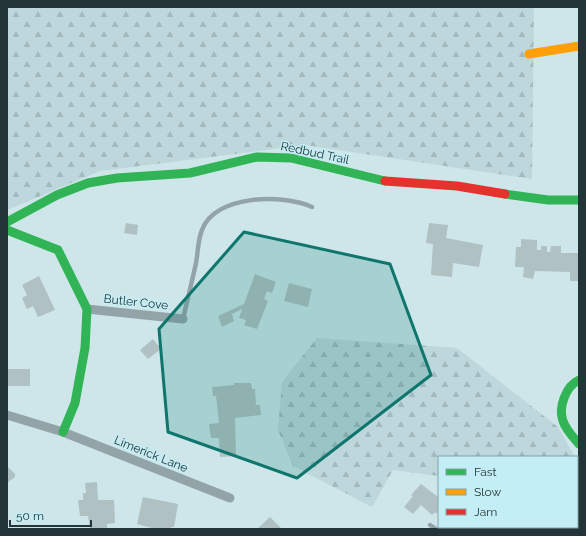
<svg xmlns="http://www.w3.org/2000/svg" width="586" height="536" font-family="Raleway,sans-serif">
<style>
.forest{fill:url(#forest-firs)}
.building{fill:#afc1c2}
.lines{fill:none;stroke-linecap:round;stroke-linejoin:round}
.lane{stroke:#93a4a9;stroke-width:4.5}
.street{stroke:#93a4a9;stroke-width:9}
.fast{stroke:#30b455;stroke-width:9}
.slow{stroke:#ff9f0a;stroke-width:9}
.jam{stroke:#e5322d;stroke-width:9}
.marked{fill:#0f766e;fill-opacity:0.2;stroke:#0f766e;stroke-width:3;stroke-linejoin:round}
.labels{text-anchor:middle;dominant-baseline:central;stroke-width:3;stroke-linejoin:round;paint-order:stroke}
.street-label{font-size:12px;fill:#243537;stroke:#c3eef5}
</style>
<defs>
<pattern id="forest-firs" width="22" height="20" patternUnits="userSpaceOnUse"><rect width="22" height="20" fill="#bdd7dc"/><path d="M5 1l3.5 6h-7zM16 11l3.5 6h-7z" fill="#a2b9bd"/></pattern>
</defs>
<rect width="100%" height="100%" fill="#cee6ea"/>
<g class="forest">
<polygon points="7,7 534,7 532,179 305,145 100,171 7,210"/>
<polygon points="317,338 457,348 558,427 575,457 439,457 439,476 393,470 372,507 293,466 278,430 282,382"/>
<polygon points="577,461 579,465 579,521 577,521"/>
<polygon points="506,527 548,527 538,529 508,529"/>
</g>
<g class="building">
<polygon points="126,223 138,225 137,235 124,233"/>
<polygon points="429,223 448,225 446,238 483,245 479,267 453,263 452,277 431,275 433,244 426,243"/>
<polygon points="521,239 537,240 537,250 541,250 541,246 547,246 547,252 550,252 551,246 561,246 561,253 579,253 579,281 570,281 570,272 535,271 533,279 523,277 524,267 515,267 516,247 521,247"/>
<polygon points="255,274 276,282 272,293 267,291 264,299 268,301 257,329 244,325 246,320 239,318 242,309 232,314 234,321 222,327 218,316 244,304"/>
<polygon points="39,276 55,310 38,317 33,306 27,309 22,298 27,295 22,285"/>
<polygon points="289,283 312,289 308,307 284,301"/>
<polygon points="153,339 161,349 148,359 140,350"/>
<rect x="7" y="369" width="23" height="17"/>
<polygon points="234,383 251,383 252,389 255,389 256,405 260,405 261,415 235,418 236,456 220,457 219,438 211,438 209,424 219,423 216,396 213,396 212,387 234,385"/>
<polygon points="7,466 15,474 15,477 7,483"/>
<polygon points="97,482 98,500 114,500 115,523 107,524 107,529 90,529 88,516 80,516 78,500 83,500 83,493 86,493 85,483"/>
<polygon points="421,484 438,497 439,496 439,510 436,514 435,512 432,515 421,505 413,514 404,507 413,496 411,495"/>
<polygon points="143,497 178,504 174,527 171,527 171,529 156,529 137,524"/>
<polygon points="270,517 282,529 257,529"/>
</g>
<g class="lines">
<g class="lane">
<path d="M183,319C187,301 192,282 196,263C198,252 198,239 202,230C215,194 284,194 312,207"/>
<polyline points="430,525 436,529"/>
</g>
<g class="street">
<polyline points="87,309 183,319"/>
<polyline points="7,415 63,432 230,498"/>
</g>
<g class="fast">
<polyline points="505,194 548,200 579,200"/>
<polyline points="7,222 57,195 88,183 117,178 190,173 257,157 291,158 385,181"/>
<polyline points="7,230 58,250 87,309 85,348 75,403 63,432"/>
<path d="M579,380C566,386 558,407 563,421C566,430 573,437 579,444"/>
</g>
<polyline class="slow" points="529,54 579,46"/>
<polyline class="jam" points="385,181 457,186 505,194"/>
</g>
<path class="marked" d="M244,232L390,264L431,375L297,478L168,432L159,329Z"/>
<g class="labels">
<g class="street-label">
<text transform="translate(315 153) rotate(12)">Redbud Trail</text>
<text transform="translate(136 302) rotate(6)">Butler Cove</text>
<text transform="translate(151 454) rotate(22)">Limerick Lane</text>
</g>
</g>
<rect width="586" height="536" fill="none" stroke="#243537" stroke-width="16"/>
<rect x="438" y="456" width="140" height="72" fill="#c3eef5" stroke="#83a4a9"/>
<rect x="446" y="469" width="20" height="6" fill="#30b455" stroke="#83a4a9"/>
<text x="474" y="476" font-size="12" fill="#243537">Fast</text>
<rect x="446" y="489" width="20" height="6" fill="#ff9f0a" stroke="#83a4a9"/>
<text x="474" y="496" font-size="12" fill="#243537">Slow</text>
<rect x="446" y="509" width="20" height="6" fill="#e5322d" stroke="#83a4a9"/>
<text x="474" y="516" font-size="12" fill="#243537">Jam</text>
<path d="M10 520v6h81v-6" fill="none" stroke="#243537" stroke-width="2"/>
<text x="16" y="520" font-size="12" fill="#243537" stroke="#c3eef5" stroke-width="3" paint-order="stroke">50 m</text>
</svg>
